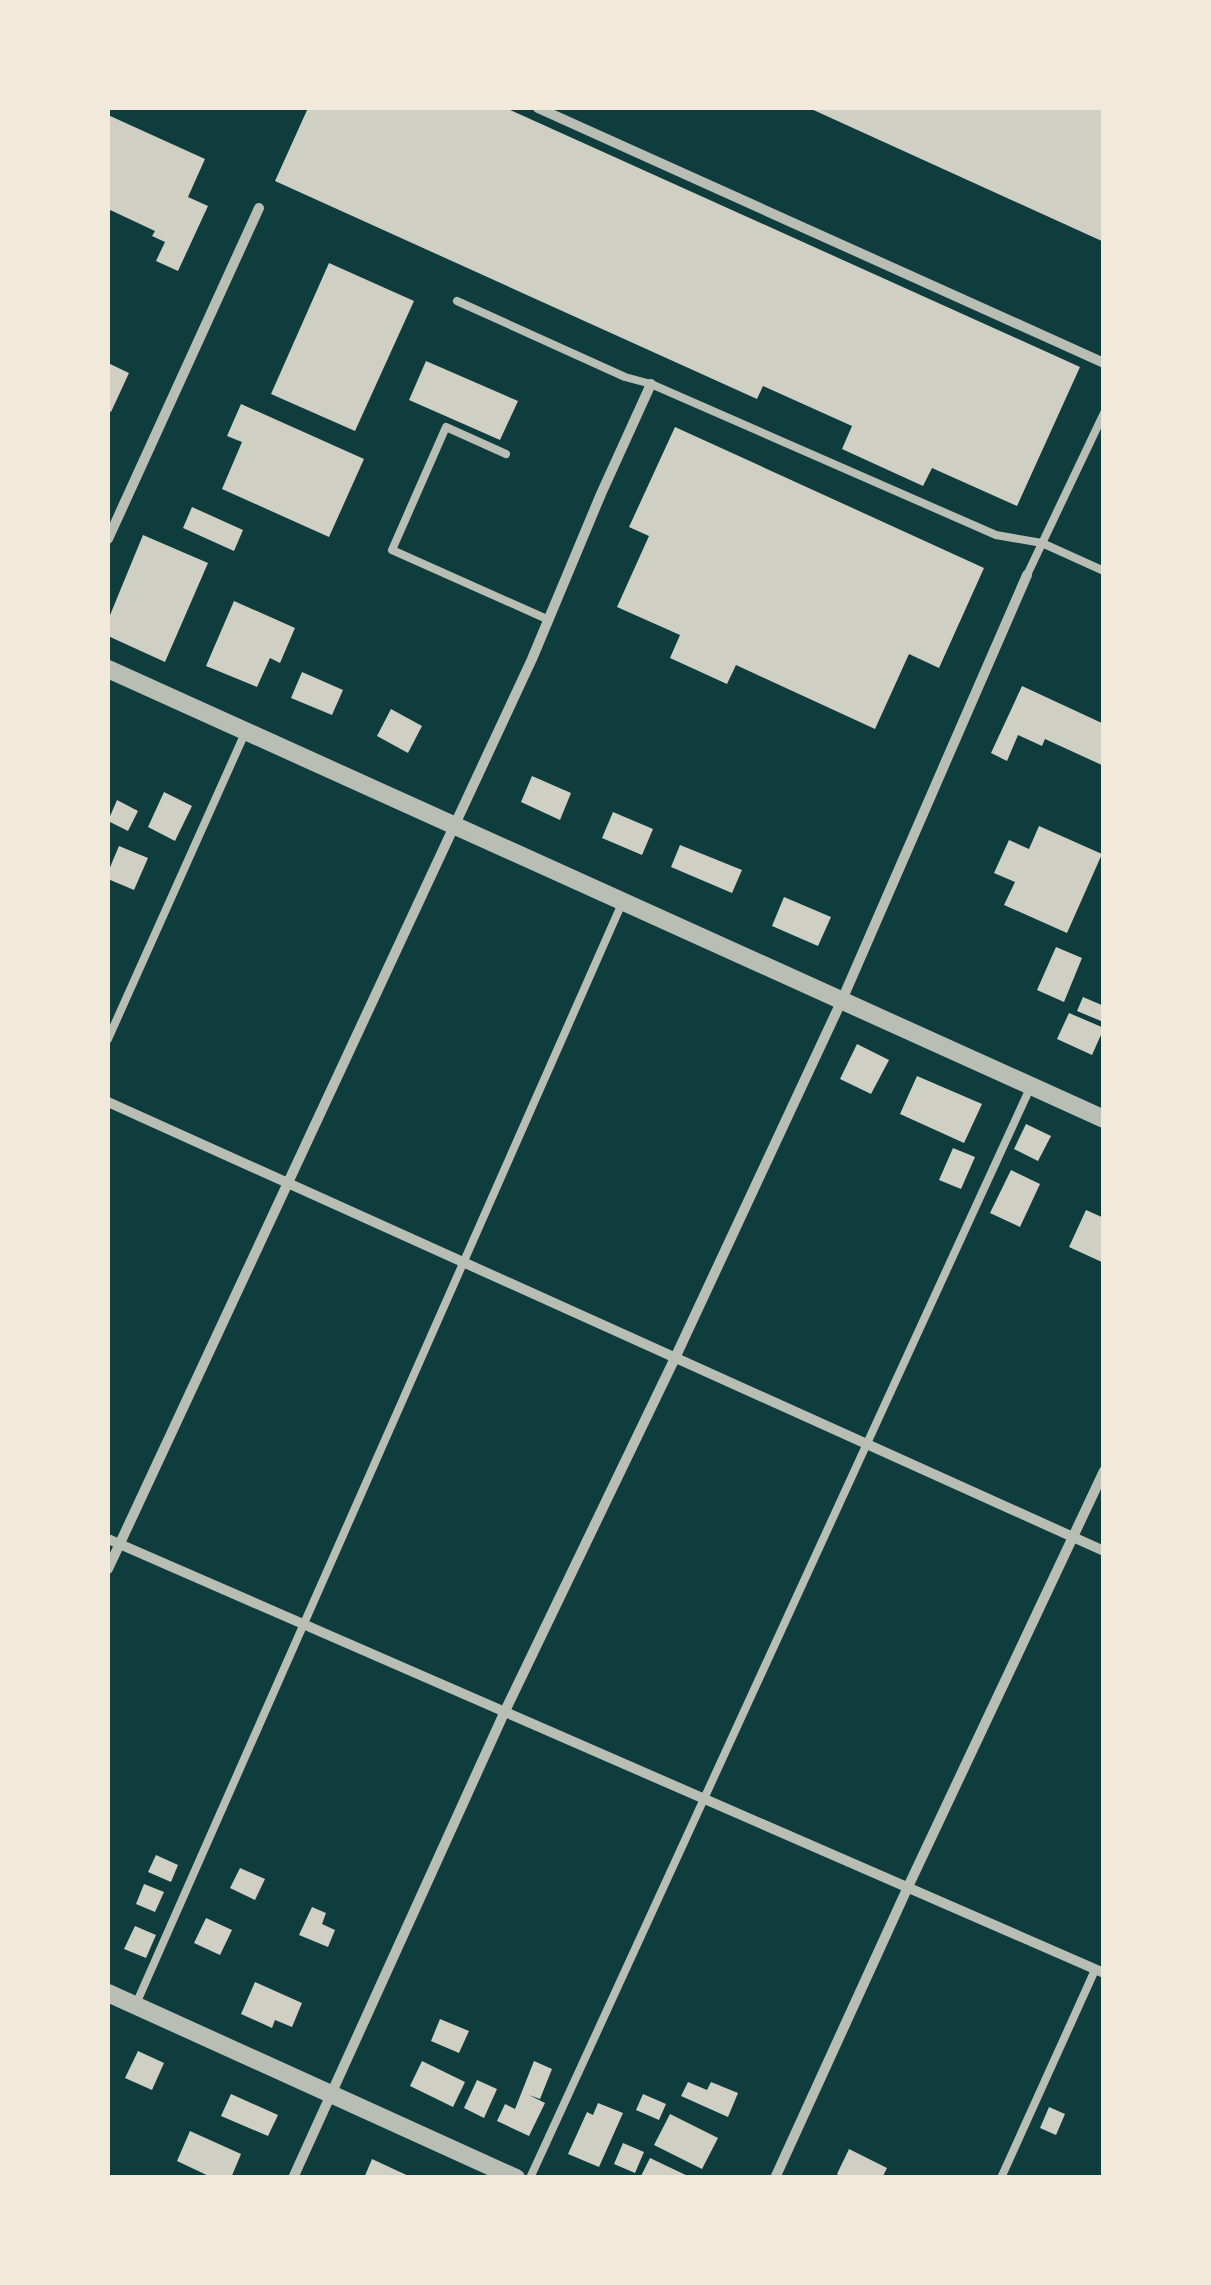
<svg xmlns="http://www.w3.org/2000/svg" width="1211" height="2285" font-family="'Asap Condensed',sans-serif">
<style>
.building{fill:#cfcfc3}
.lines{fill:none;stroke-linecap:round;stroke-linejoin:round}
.service{stroke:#b8beb3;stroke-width:8}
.minor{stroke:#b8beb3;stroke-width:10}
.tertiary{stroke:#b8beb3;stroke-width:18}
</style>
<rect width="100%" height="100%" fill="#0f3d3e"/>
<g class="building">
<polygon points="308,108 506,108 1080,367 1017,506 932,468 923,486 842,449 852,426 763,386 757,399 275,181"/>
<polygon points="809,108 1104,108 1104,242"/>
<polygon points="108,115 205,159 188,197 208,206 178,271 156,261 165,242 152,236 155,231 108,209"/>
<polygon points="329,263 414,301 355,431 271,394"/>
<polygon points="426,361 518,401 500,440 409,400"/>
<polygon points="108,363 129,373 111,412 108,410"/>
<polygon points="241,404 364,459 329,537 222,489 242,442 227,436"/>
<polygon points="675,427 984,568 939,668 909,654 875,729 736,665 727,684 670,658 680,635 617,607 649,536 629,527"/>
<polygon points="192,507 243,530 234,551 183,528"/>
<polygon points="143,535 208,563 165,662 108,636 108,620"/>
<polygon points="234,601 295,628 280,663 270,658 257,687 206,666"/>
<polygon points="302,672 343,690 332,715 291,698"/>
<polygon points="1022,686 1104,724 1104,766 1045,739 1042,746 1018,735 1007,761 991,753"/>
<polygon points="391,709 422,726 408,753 377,736"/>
<polygon points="532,776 571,793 560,820 521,802"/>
<polygon points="164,792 192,806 175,841 148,827"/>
<polygon points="117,800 138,811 128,831 108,821"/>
<polygon points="613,812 653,829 642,855 602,838"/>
<polygon points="1039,826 1102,854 1067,933 1004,905 1015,882 994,873 1009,840 1029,849"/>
<polygon points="680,845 742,870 732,893 671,867"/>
<polygon points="119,846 148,858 134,890 108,879 108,872"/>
<polygon points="784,897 831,917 818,946 772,926"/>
<polygon points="1056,947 1082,958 1064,1002 1037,990"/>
<polygon points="1083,997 1104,1006 1101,1021 1077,1011"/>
<polygon points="1069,1013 1104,1028 1092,1055 1057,1039"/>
<polygon points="857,1044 889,1060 871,1094 840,1079"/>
<polygon points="917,1076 982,1104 964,1143 900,1114"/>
<polygon points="1026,1124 1051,1136 1038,1161 1014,1149"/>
<polygon points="953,1148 975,1157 961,1189 939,1180"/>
<polygon points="1011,1170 1040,1184 1020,1227 990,1213"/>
<polygon points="1086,1210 1104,1218 1104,1263 1069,1247"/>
<polygon points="156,1855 178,1865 171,1882 148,1872"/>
<polygon points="240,1868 265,1879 255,1900 230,1888"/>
<polygon points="144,1884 164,1892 155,1912 136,1904"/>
<polygon points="312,1907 326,1913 322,1924 335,1930 328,1947 299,1935"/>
<polygon points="206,1918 232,1930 220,1955 194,1943"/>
<polygon points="135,1926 156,1935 146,1958 124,1949"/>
<polygon points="255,1982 302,2003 292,2027 275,2020 272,2028 241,2014"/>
<polygon points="440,2019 469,2031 459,2053 431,2041"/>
<polygon points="138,2051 164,2063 152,2090 125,2078"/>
<polygon points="422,2061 465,2082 453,2107 410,2086"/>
<polygon points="534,2061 552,2069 540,2099 529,2095 545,2103 529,2136 497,2121 505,2104 515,2109"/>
<polygon points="477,2080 497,2089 484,2118 464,2108"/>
<polygon points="688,2082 707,2090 711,2082 738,2093 728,2117 681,2096"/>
<polygon points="231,2094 278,2115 268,2136 221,2116"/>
<polygon points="643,2094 666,2104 659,2120 636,2110"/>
<polygon points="598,2103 623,2113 599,2167 568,2154 587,2112 593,2115"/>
<polygon points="1049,2107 1065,2114 1056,2135 1040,2128"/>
<polygon points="670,2114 718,2138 702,2169 654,2145"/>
<polygon points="190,2131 241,2154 231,2178 213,2178 177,2161"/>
<polygon points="623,2143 644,2152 635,2173 614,2164"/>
<polygon points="849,2149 887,2168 882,2178 843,2178 837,2174"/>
<polygon points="650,2158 692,2178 640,2178"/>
<polygon points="372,2159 413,2178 364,2178"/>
</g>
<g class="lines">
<g class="service">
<polyline points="457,301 625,377 651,384 996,535 1042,543 1104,571"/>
<polyline points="506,454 446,427 392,550 549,620"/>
<polyline points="1027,575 1104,413"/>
<polyline points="108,1039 245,733"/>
<polyline points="136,2004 623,901"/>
<polyline points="530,2178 1031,1086"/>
<polyline points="1001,2178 1095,1970"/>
</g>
<g class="minor">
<polyline points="538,108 1104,363"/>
<polyline points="108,539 259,208"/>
<polyline points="108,1102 1104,1551"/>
<polyline points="108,1539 1104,1973"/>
<polyline points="108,1569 532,659 601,494 651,384"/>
<polyline points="293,2178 505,1711 675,1358 842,1000 1027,575"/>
<polyline points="775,2178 907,1889 1104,1471"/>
</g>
<g class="tertiary">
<polyline points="108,669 1104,1119"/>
<polyline points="108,1993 516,2178"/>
</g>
</g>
<rect width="1211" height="2285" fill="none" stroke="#f1e9da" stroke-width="220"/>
</svg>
